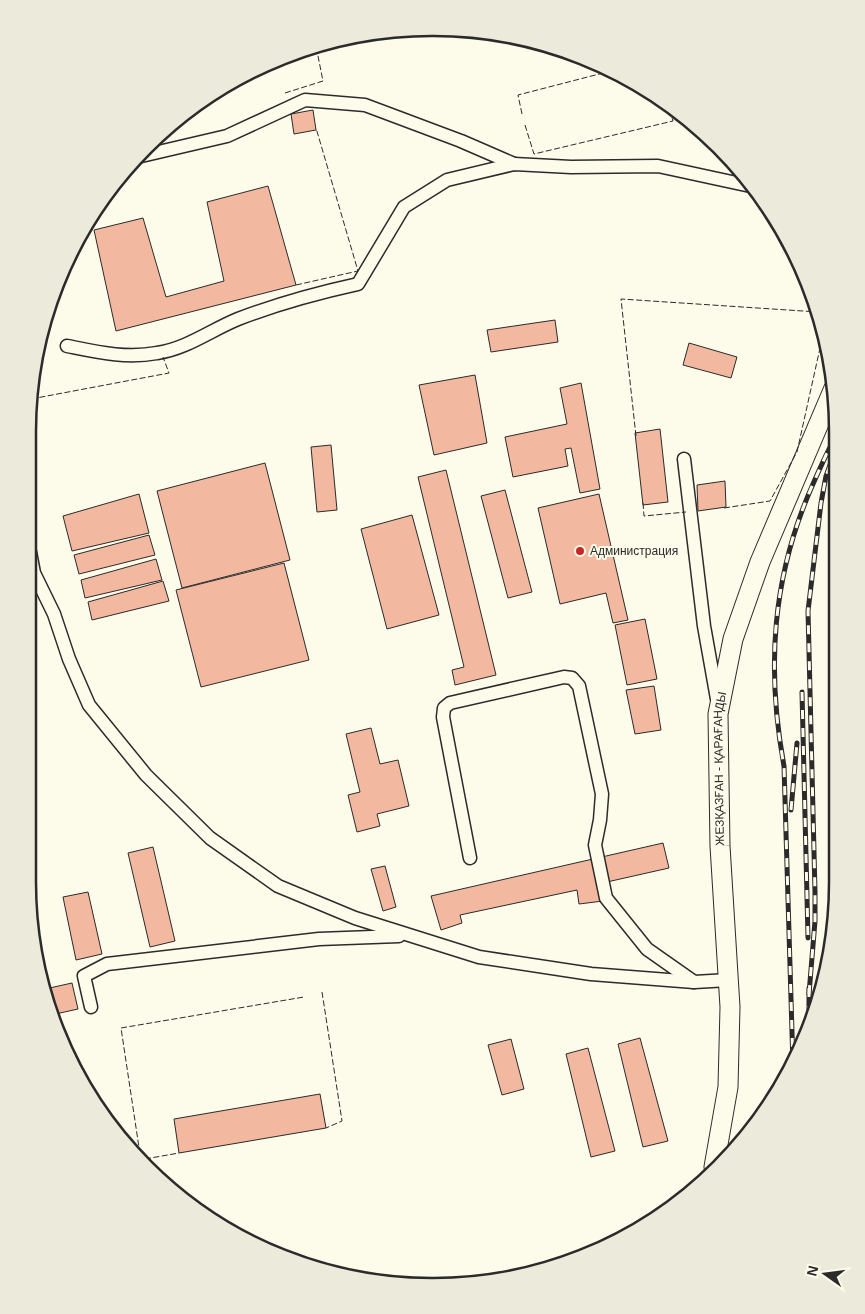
<svg xmlns="http://www.w3.org/2000/svg" width="865" height="1314" font-family="Helvetica,sans-serif">
<style>
.building{fill:#f2b8a0;stroke:#2b2b2b}
.lines{fill:none;stroke-linecap:round;stroke-linejoin:round}
.minor-casing{stroke:#2b2b2b;stroke-width:15}
.highway-casing{stroke:#2b2b2b;stroke-width:21}
.minor{stroke:#fdfbea;stroke-width:12}
.highway{stroke:#fdfbea;stroke-width:19}
.rail-casing{stroke:#2b2b2b;stroke-width:5}
.rail{stroke:#fdfbea;stroke-width:3;stroke-dasharray:9;stroke-linecap:butt}
.fence{stroke:#2b2b2b;stroke-width:1;stroke-dasharray:6 2.5;stroke-linecap:butt}
.poi-dot{fill:#c62828;stroke:#fdfbea;stroke-width:2}
.labels{text-anchor:middle;dominant-baseline:central;stroke-width:4;stroke-linejoin:round;paint-order:stroke}
.poi-label{font-size:12px;fill:#2b2b2b;stroke:#fdfbea;text-anchor:start}
.street-label{font-size:12px;fill:#2b2b2b;stroke:#fdfbea}
.rim{fill:none;stroke:#2b2b2b;stroke-width:2.5}
</style>
<rect width="100%" height="100%" fill="#fdfbea"/>
<g class="building">
<polygon points="313,110 316,130 294,134 291,114"/>
<polygon points="268,186 296,285 116,331 94,230 143,218 166,297 224,281 207,202"/>
<polygon points="555,320 558,342 491,352 487,330"/>
<polygon points="689,343 737,357 731,378 683,365"/>
<polygon points="475,375 487,443 434,455 419,385"/>
<polygon points="581,383 600,489 580,493 571,448 565,449 568,466 513,477 505,437 567,424 560,388"/>
<polygon points="660,429 668,502 643,505 635,433"/>
<polygon points="331,445 337,510 317,512 311,447"/>
<polygon points="265,463 290,560 182,588 157,491"/>
<polygon points="446,470 496,675 455,685 452,670 464,667 418,477"/>
<polygon points="725,481 726,507 698,511 697,485"/>
<polygon points="505,490 532,592 508,598 481,496"/>
<polygon points="139,494 149,533 72,551 63,516"/>
<polygon points="599,494 628,620 613,623 606,593 560,604 538,508"/>
<polygon points="412,515 439,615 387,629 361,529"/>
<polygon points="149,535 155,555 79,574 74,555"/>
<polygon points="156,559 162,580 85,598 81,580"/>
<polygon points="284,563 309,660 201,687 176,590"/>
<polygon points="163,581 169,601 92,620 88,602"/>
<polygon points="645,619 657,679 627,685 615,625"/>
<polygon points="29,666 36,700 29,701"/>
<polygon points="654,686 661,730 635,734 626,690"/>
<polygon points="371,728 380,764 398,760 409,806 377,814 380,826 357,832 348,795 360,792 346,734"/>
<polygon points="663,843 669,868 598,884 603,901 579,904 577,890 460,915 462,923 441,930 431,896"/>
<polygon points="153,847 175,941 150,947 128,853"/>
<polygon points="385,866 396,907 383,911 371,869"/>
<polygon points="88,892 102,954 76,960 63,897"/>
<polygon points="72,983 78,1009 51,1015 45,989"/>
<polygon points="640,1038 668,1141 643,1147 618,1044"/>
<polygon points="511,1039 524,1089 502,1095 488,1045"/>
<polygon points="588,1048 615,1151 591,1157 566,1054"/>
<polygon points="320,1094 326,1128 179,1153 174,1119"/>
</g>
<g class="lines">
<g class="minor-casing">
<g id="minor">
<polyline points="137,157 227,136 305,100 365,105 461,141 514,164"/>
<path d="M67,346C97,352 126,359 157,353C186,349 211,330 238,319C277,304 317,293 358,284L404,207L447,180L514,164L571,167L658,166L755,187"/>
<polyline points="684,459 704,626 717,699"/>
<polyline points="30,552 34,573 54,614 69,659 89,705 146,775 210,838 278,886 355,918 479,957 591,974 694,982"/>
<polyline points="470,858 443,717 444,708 450,703 564,677 572,678 579,686 602,794 600,820 595,845 606,898 647,949 694,982 729,980"/>
<polyline points="91,1007 84,976 107,964 319,939 399,936"/>
</g>
</g>
<g class="highway-casing">
<g id="highway">
<path id="s1" d="M714,1167L728,1087L730,1007L720,846L718,714L733,639L760,562L834,388"/>
</g>
</g>
<use href="#minor" class="minor"/>
<use href="#highway" class="highway"/>
<g class="rail-casing">
<g id="rail">
<polyline points="802,692 808,938"/>
<polyline points="791,810 797,743"/>
<polyline points="809,988 809,1016"/>
<polyline points="809,994 815,921 815,892 808,611 821,503 826,476 836,448"/>
<path d="M793,1065L784,766C766,668 772,576 813,484C820,468 827,452 836,436"/>
</g>
</g>
<use href="#rail" class="rail"/>
<g class="fence">
<polyline points="285,93 323,81 316,46"/>
<polyline points="522,114 518,95 607,72 606,69"/>
<polyline points="525,125 534,154 673,121 668,105"/>
<polyline points="296,285 358,271 316,128"/>
<polyline points="31,399 169,373 163,357"/>
<polyline points="636,436 621,299 818,312"/>
<polyline points="643,503 644,516 686,512"/>
<polyline points="724,508 770,501 797,452 824,330"/>
<polyline points="322,992 342,1121 326,1128"/>
<polyline points="140,1154 121,1028 304,997"/>
<polyline points="145,1159 179,1153"/>
</g>
</g>
<circle class="poi-dot" cx="580" cy="551" r="5"/>
<g class="labels">
<g class="poi-label">
<text x="590" y="551">Администрация</text>
</g>
<g class="street-label">
<text stroke="none"><textPath href="#s1" startOffset="400">ЖЕЗҚАЗҒАН - ҚАРАҒАНДЫ</textPath></text>
</g>
</g>
<path d="M0 0H865V1314H0ZM432 36H433A396 396 0 0 1 829 432V882A396 396 0 0 1 433 1278H432A396 396 0 0 1 36 882V432A396 396 0 0 1 432 36Z" fill="#eceadb" fill-rule="evenodd"/>
<path class="rim" d="M432 36H433A396 396 0 0 1 829 432V882A396 396 0 0 1 433 1278H432A396 396 0 0 1 36 882V432A396 396 0 0 1 432 36Z"/>
<g transform="translate(825 1274) rotate(284)" stroke="#fdfbea" stroke-width="4" paint-order="stroke">
<path d="M0-4L9 19L0 12L-9 19Z" fill="#2b2b2b"/>
<text y="-8" font-size="14" font-weight="bold" text-anchor="middle" fill="#2b2b2b">N</text>
</g>
</svg>
